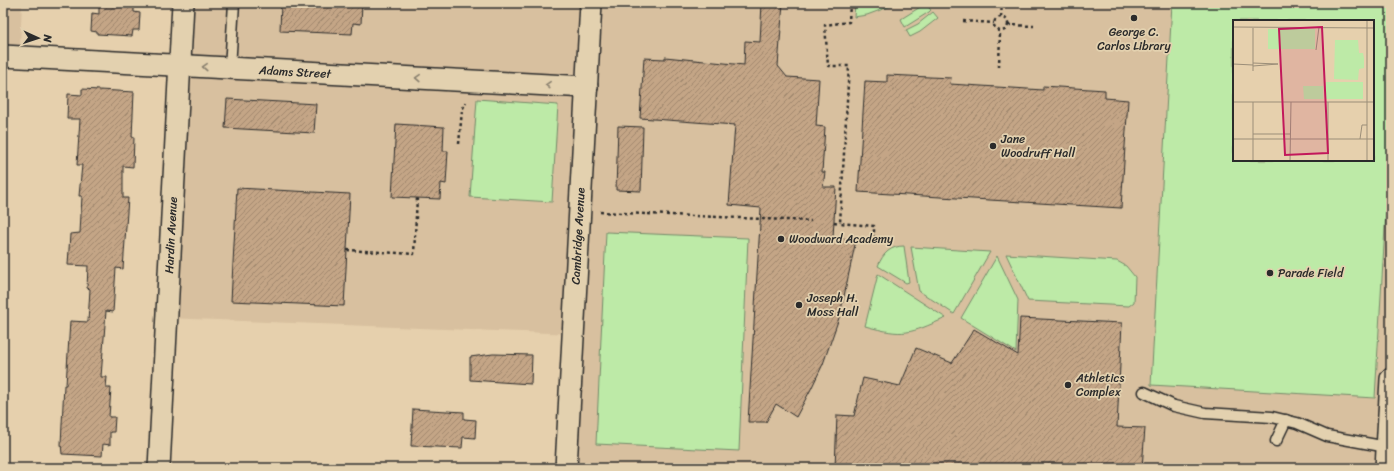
<svg xmlns="http://www.w3.org/2000/svg" width="1394" height="471" font-family="Sriracha,sans-serif">
<style>
.built{fill:#d8c09f;fill-rule:evenodd}
.green{fill:#bdeaa7;stroke:#748a69;fill-rule:evenodd}
.building{fill:url(#building-hatch);stroke:#2b2b2b}
.lines{fill:none;stroke-linecap:round;stroke-linejoin:round}
.lane-casing{stroke:#2b2b2b;stroke-width:13}
.street-casing{stroke:#2b2b2b;stroke-width:24}
.path{stroke:#2b2b2b;stroke-width:2.5;stroke-dasharray:3 3;stroke-linecap:butt}
.lane{stroke:#e3d1af;stroke-width:10}
.street{stroke:#e3d1af;stroke-width:21}
.oneway{stroke:#877e6d}
.poi-dot{fill:#2b2b2b;stroke:#e3d1af;stroke-width:1.5}
.labels{text-anchor:middle;dominant-baseline:central;stroke-width:3.5;stroke-linejoin:round;paint-order:stroke}
.poi-label{font-size:12px;fill:#2b2b2b;stroke:#e3d1af;text-anchor:start}
.street-label{font-size:12px;fill:#2b2b2b;stroke:#e3d1af}
.inset-road{fill:none;stroke:#9b8e79;stroke-width:1}
.view{fill:#c2185b;fill-opacity:0.15;stroke:#c2185b;stroke-width:2}
.inset-edge{fill:none;stroke:#2b2b2b;stroke-width:2}
</style>
<defs>
<pattern id="building-hatch" width="6" height="6" patternUnits="userSpaceOnUse"><rect width="6" height="6" fill="#c4a586"/><path d="M-1 1l2-2M0 6l6-6M5 7l2-2" fill="none" stroke="#9f876e"/></pattern>
</defs>
<rect width="100%" height="100%" fill="#e6d0ad"/>
<filter id="ink" filterUnits="userSpaceOnUse"><feTurbulence type="fractalNoise" baseFrequency=".025" numOctaves="2"/><feDisplacementMap in="SourceGraphic" scale="8" xChannelSelector="R" yChannelSelector="G"/><feConvolveMatrix kernelMatrix="1 2 1 2 8 2 1 2 1" color-interpolation-filters="sRGB"/></filter>
<g filter="url(#ink)">
<g class="built">
<polygon points="3,3 22,3 19,68 3,67"/>
<path d="M183,3H1391V380L1386,468H565L573,334L167,318ZM1234,21H1373V160H1234Z"/>
</g>
<g class="green">
<polygon points="855,3 899,3 867,15 854,17"/>
<path d="M1172,3H1391V125L1375,398L1151,385ZM1234,21H1373V160H1234Z"/>
<polygon points="925,4 931,10 929,12 905,27 901,19"/>
<polygon points="933,12 938,18 920,32 910,37 906,30 918,24"/>
<polygon points="477,99 558,105 552,202 470,197"/>
<polygon points="606,232 748,238 739,451 596,444"/>
<path d="M904,246L909,282L906,283L878,266C883,253 891,246 904,246Z"/>
<polygon points="911,247 990,252 954,314 919,291"/>
<polygon points="1006,254 1117,261 1126,266 1135,277 1134,302 1129,306 1028,301"/>
<polygon points="997,256 1018,300 1016,352 961,318"/>
<path d="M878,274L946,318C908,334 905,337 865,326Z"/>
</g>
<g class="building">
<polygon points="281,3 362,3 361,24 353,23 352,34 280,31"/>
<polygon points="762,3 783,3 778,66 787,77 819,79 816,126 825,127 822,172 825,172 823,187 836,187 833,237 856,240 840,315 823,364 811,389 796,417 776,404 766,422 748,422 761,208 729,205 735,125 640,118 644,58 665,59 665,57 744,65 745,41 760,42"/>
<polygon points="99,5 134,7 134,12 140,13 139,30 133,30 132,36 97,34 97,32 91,31 92,13 99,14"/>
<polygon points="887,75 951,78 950,84 1043,90 1043,86 1105,90 1105,98 1128,100 1121,208 858,192 865,81 887,82"/>
<polygon points="82,89 134,92 132,137 134,137 133,167 123,166 123,198 128,198 123,269 116,268 113,312 106,311 101,377 107,377 106,388 111,388 109,417 115,417 114,432 110,432 110,445 103,444 102,456 62,454 61,444 64,385 66,385 70,321 88,322 90,289 87,288 88,266 68,265 70,234 80,233 82,196 79,196 82,165 77,165 80,119 67,119 68,94 82,95"/>
<polygon points="227,99 316,104 314,133 225,128"/>
<polygon points="396,124 444,127 443,151 448,151 446,184 441,183 440,199 392,197"/>
<polygon points="618,126 643,127 641,191 616,190"/>
<polygon points="237,188 350,194 344,306 231,301"/>
<polygon points="1020,318 1122,323 1117,427 1145,428 1142,468 835,468 837,415 854,416 863,378 900,386 916,348 952,363 974,329 1018,355"/>
<polygon points="493,354 532,355 531,384 470,380 470,357"/>
<polygon points="413,409 464,412 464,419 476,420 475,438 463,437 462,448 411,446"/>
</g>
<g class="lines">
<g class="lane-casing">
<g id="lane">
<polyline points="230,68 234,3"/>
<polyline points="1144,392 1174,406 1205,413 1272,417 1297,423 1327,436 1387,447"/>
<polyline points="1276,441 1286,420"/>
</g>
</g>
<g class="street-casing">
<g id="street">
<polyline points="3,56 587,87"/>
<polyline points="159,468 183,3"/>
<polyline points="566,468 591,3"/>
<polyline points="1386,468 1391,379"/>
</g>
</g>
<g class="path">
<polyline points="850,3 849,22 825,25 828,66 849,66 840,223 874,226 874,238"/>
<circle cx="1001" cy="24" r="7"/>
<polyline points="1001,17 1002,3"/>
<polyline points="963,21 994,23"/>
<polyline points="1008,25 1034,26"/>
<polyline points="999,67 1000,32"/>
<polyline points="459,144 462,110 466,102"/>
<polyline points="600,212 811,221"/>
<polyline points="834,222 840,223"/>
<polyline points="347,250 414,254 417,198"/>
</g>
<use href="#lane" class="lane"/>
<use href="#street" class="street"/>
</g>
<defs><path id="oneway-chevron" d="M-2-3.5L2.5 0L-2 3.5" fill="none" stroke-width="1.6" stroke-linecap="round" stroke-linejoin="round"/></defs>
<g class="oneway">
<use href="#oneway-chevron" transform="translate(205 67) rotate(-177)"/>
<use href="#oneway-chevron" transform="translate(418 78) rotate(-177)"/>
<use href="#oneway-chevron" transform="translate(548 85) rotate(-177)"/>
</g>
</g>
<g class="poi-dot">
<circle cx="1134" cy="18" r="4"/>
<circle cx="993" cy="146" r="4"/>
<circle cx="781" cy="239" r="4"/>
<circle cx="1270" cy="273" r="4"/>
<circle cx="799" cy="305" r="4"/>
<circle cx="1068" cy="385" r="4"/>
</g>
<g class="labels">
<g class="poi-label">
<text x="1134" y="32" text-anchor="middle">George C.<tspan x="1134" dy="14">Carlos Library</tspan></text>
<text x="1001" y="139">Jane<tspan x="1001" dy="14">Woodruff Hall</tspan></text>
<text x="789" y="239">Woodward Academy</text>
<text x="1278" y="273">Parade Field</text>
<text x="807" y="298">Joseph H.<tspan x="807" dy="14">Moss Hall</tspan></text>
<text x="1076" y="378">Athletics<tspan x="1076" dy="14">Complex</tspan></text>
</g>
<g class="street-label">
<text transform="translate(295 72) rotate(3)">Adams Street</text>
<text transform="translate(171 235) rotate(-87)">Hardin Avenue</text>
<text transform="translate(578 236) rotate(-87)">Cambridge Avenue</text>
</g>
</g>
<g transform="translate(1233 20)">
<rect width="141" height="141" fill="#e6d0ad"/>
<path d="M35,9H82V29H35ZM102,20H125L126,33H130L131,38V48L126,49L125,60L101,59ZM93,62H130V79H93ZM70,66H90V79H71Z" fill="#bdeaa7"/>
<path class="inset-road" d="M0,7L141,8M83,30L86,7M20,43L45,44L20,46M0,44L20,45M20,51V8M0,82H141M20,114H57M0,119H141M127,119L129,105H134M20,141V82M57,141L58,82M95,141V82M134,141V0"/>
<path class="view" d="M89,7L95,133L52,135L46,9Z"/>
<rect width="141" height="141" class="inset-edge"/>
</g>
<rect width="1394" height="471" fill="none" stroke="#e3d1af" stroke-width="16"/>
<rect x="8" y="8" width="1378" height="455" fill="none" stroke="#2b2b2b" stroke-width="1.5" filter="url(#ink)"/>
<g transform="translate(38 38) rotate(93)" stroke="#e3d1af" stroke-width="3" paint-order="stroke">
<path d="M0-3L7 15L0 10L-7 15Z" fill="#2b2b2b"/>
<text y="-6" font-size="11" font-weight="bold" text-anchor="middle" fill="#2b2b2b">N</text>
</g>
</svg>
